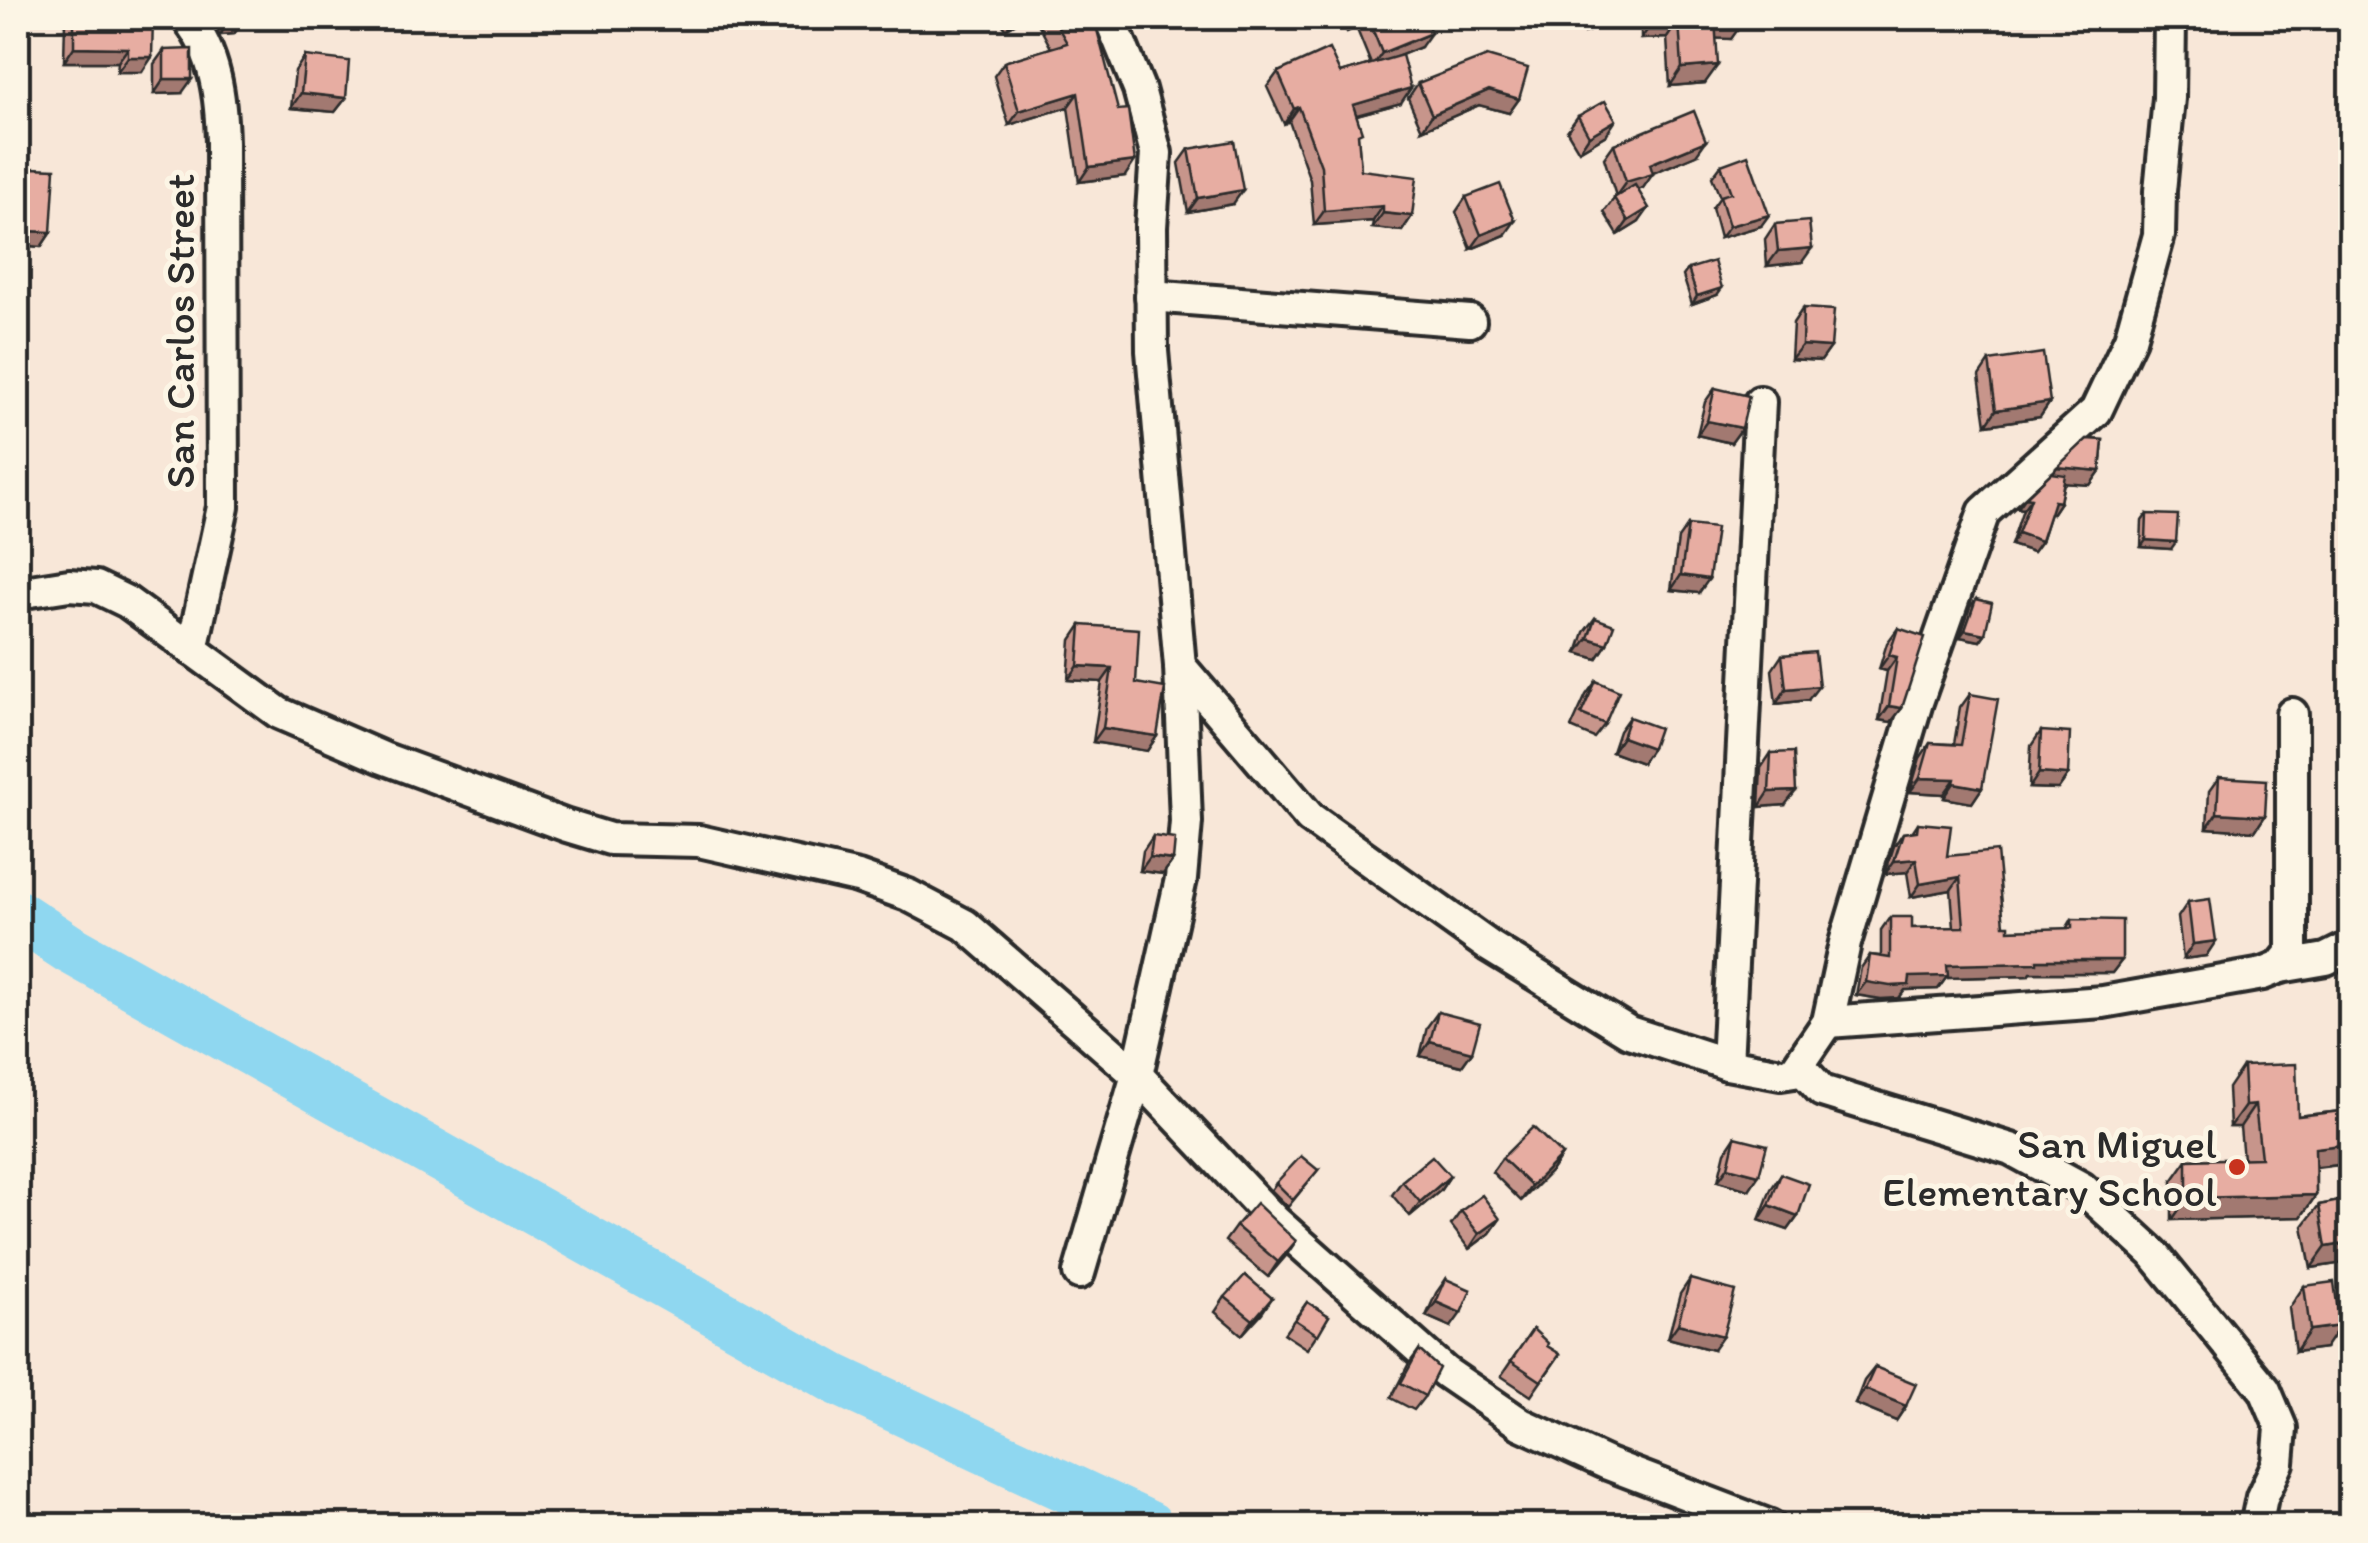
<svg xmlns="http://www.w3.org/2000/svg" width="2368" height="1543" font-family="Itim,sans-serif">
<style>
.lines{fill:none;stroke-linecap:round;stroke-linejoin:round}
.river{stroke:#8fd7f0;stroke-width:50}
.street-casing{stroke:#2b2b2b;stroke-width:38}
.street{stroke:#fcf5e5;stroke-width:30}
.wall{fill:#c7958b;stroke:#2b2b2b;stroke-width:2.5}
.shaded-wall{fill:#a27971;stroke:#2b2b2b;stroke-width:2.5}
.building{fill:#e7ada2;stroke:#2b2b2b;stroke-width:2.5}
.poi-dot{fill:#c8321e;stroke:#fcf5e5;stroke-width:4}
.labels{text-anchor:middle;dominant-baseline:central;stroke-width:10;stroke-linejoin:round;paint-order:stroke}
.street-label{font-size:42px;fill:#2b2b2b;stroke:#fcf5e5}
.poi-label{font-size:42px;fill:#2b2b2b;stroke:#fcf5e5;text-anchor:end}
</style>
<rect width="100%" height="100%" fill="#f8e7d8"/>
<filter id="ink" filterUnits="userSpaceOnUse"><feTurbulence type="fractalNoise" baseFrequency=".01" numOctaves="2"/><feDisplacementMap in="SourceGraphic" scale="20" xChannelSelector="R" yChannelSelector="G"/><feConvolveMatrix kernelMatrix="1 2 1 2 8 2 1 2 1" color-interpolation-filters="sRGB"/></filter>
<g filter="url(#ink)">
<g class="lines">
<polyline class="river" points="18,915 68,948 837,1380 1149,1526"/>
<g class="street-casing">
<g id="street">
<path d="M187,18C216,53 221,99 222,143L223,507L192,650"/>
<polyline points="1151,296 1470,321"/>
<polyline points="18,593 69,585 96,587 127,602 279,713 383,758 567,826 610,839 699,841 858,877 908,895 965,925 1137,1075 1275,1221 1445,1372 1521,1424 1608,1464 1770,1526"/>
<polyline points="1180,666 1310,818 1489,946 1629,1032 1727,1064 1781,1074 1794,1072 1828,1022 1845,943 1917,702 1984,512 2096,411 2130,339 2159,235 2160,191 2169,98 2170,18"/>
<polyline points="2280,967 2326,959 2350,947"/>
<polyline points="1828,1022 2103,1002 2263,974 2280,967 2292,952 2292,714"/>
<polyline points="1727,1064 1760,402"/>
<polyline points="1800,1067 1822,1091 2011,1149 2082,1188 2153,1253 2265,1390 2281,1428 2278,1463 2262,1497 2256,1526"/>
<polyline points="1079,1273 1137,1075 1181,879 1186,822 1180,666 1152,351 1151,227 1156,153 1139,89 1110,18"/>
</g>
</g>
<use href="#street" class="street"/>
</g>
<g class="wall">
<polygon points="67,18 153,18 142,72 117,72 118,62 64,62 65,21"/>
<polygon points="208,18 244,18 234,34 220,35"/>
<polygon points="998,18 1024,18 1006,29"/>
<polygon points="1035,18 1091,18 1125,176 1079,182 1068,107 1009,125 994,76 1004,62 1051,48"/>
<polygon points="1340,18 1425,18 1421,47 1398,56 1401,103 1356,115 1361,170 1412,216 1402,231 1372,228 1373,221 1314,225 1310,180 1289,121 1284,124 1267,87 1278,72 1340,73 1371,64 1356,27 1347,32"/>
<polygon points="1581,18 1628,18 1586,32"/>
<polygon points="1641,18 1744,18 1731,39 1716,38 1705,83 1670,86 1667,38 1641,39"/>
<polygon points="164,50 182,93 154,94 154,64"/>
<polygon points="305,56 346,98 335,112 291,108 295,71"/>
<polygon points="1418,83 1519,99 1509,113 1479,105 1422,130 1408,98"/>
<polygon points="1578,116 1606,135 1579,151 1567,131"/>
<polygon points="1614,144 1696,155 1652,173 1643,188 1638,190 1639,222 1618,235 1604,212 1616,196 1604,158"/>
<polygon points="1189,149 1233,204 1188,212 1179,163"/>
<polygon points="1721,165 1761,226 1720,238 1712,208 1720,197 1712,177"/>
<polygon points="31,168 51,232 41,247 18,245 21,182"/>
<polygon points="1466,197 1505,235 1471,249 1456,212"/>
<polygon points="1775,224 1802,262 1767,266 1765,239"/>
<polygon points="1688,269 1717,295 1692,304 1683,276"/>
<polygon points="1803,308 1831,347 1821,361 1791,359 1793,323"/>
<polygon points="1989,361 2050,402 2040,417 1986,425 1979,376"/>
<polygon points="1715,388 1742,428 1731,443 1697,435 1705,402"/>
<polygon points="2087,439 2103,440 2100,471 2090,485 2064,483 2060,502 2052,514 2050,513 2041,541 2033,552 2011,545 2023,509 2018,508 2026,497 2051,473 2053,473"/>
<polygon points="2147,514 2171,549 2141,547 2142,521"/>
<polygon points="1688,525 1699,593 1671,590 1678,539"/>
<polygon points="1976,599 1985,634 1980,641 1960,637 1970,607"/>
<polygon points="1595,618 1607,644 1597,659 1577,653 1584,632"/>
<polygon points="1081,625 1136,683 1157,736 1147,751 1093,742 1102,682 1068,680 1071,640"/>
<polygon points="1898,628 1902,708 1891,722 1879,720 1887,671 1879,669 1887,643"/>
<polygon points="1782,655 1808,700 1776,704 1772,670"/>
<polygon points="1596,681 1605,724 1594,738 1571,728 1586,695"/>
<polygon points="1970,694 1982,788 1972,803 1944,798 1944,794 1910,792 1920,758 1930,743 1954,744 1960,708"/>
<polygon points="1629,717 1642,763 1612,752 1619,731"/>
<polygon points="2041,731 2068,775 2058,789 2029,788 2031,746"/>
<polygon points="1771,753 1785,805 1759,807 1761,768"/>
<polygon points="2219,777 2265,816 2255,831 2207,828 2209,791"/>
<polygon points="1918,823 2009,930 2066,929 2072,919 2122,960 2112,973 2030,973 2028,976 1946,978 1938,989 1905,990 1899,998 1881,999 1856,995 1861,968 1870,955 1881,956 1881,930 1890,917 1912,928 1954,927 1951,890 1911,897 1907,872 1885,874 1894,846 1903,833 1912,832"/>
<polygon points="1153,836 1173,860 1163,874 1140,871 1143,851"/>
<polygon points="2188,902 2206,956 2183,959 2178,917"/>
<polygon points="1438,1012 1472,1052 1462,1066 1420,1056 1427,1027"/>
<polygon points="2243,1066 2298,1116 2350,1110 2350,1194 2347,1164 2316,1168 2316,1195 2301,1217 2172,1220 2172,1181 2187,1160 2243,1159 2240,1127 2230,1127 2228,1088"/>
<polygon points="1735,1137 1749,1190 1718,1181 1725,1152"/>
<polygon points="1562,1155 1552,1170 1521,1201 1492,1172 1502,1158"/>
<polygon points="1318,1170 1288,1207 1271,1190 1276,1183"/>
<polygon points="1781,1174 1798,1216 1788,1230 1759,1220 1771,1189"/>
<polygon points="1450,1176 1440,1191 1410,1216 1392,1195 1402,1181"/>
<polygon points="2350,1199 2350,1262 2311,1268 2303,1226 2319,1205"/>
<polygon points="1461,1211 1500,1219 1490,1233 1469,1249 1451,1225"/>
<polygon points="1236,1226 1296,1241 1268,1277 1225,1241"/>
<polygon points="1446,1279 1451,1327 1426,1316 1436,1293"/>
<polygon points="1690,1279 1713,1350 1668,1338 1680,1294"/>
<polygon points="2304,1286 2325,1348 2295,1352 2289,1308"/>
<polygon points="1225,1297 1272,1298 1242,1335 1215,1312"/>
<polygon points="1307,1302 1329,1316 1307,1349 1284,1334"/>
<polygon points="1533,1329 1547,1346 1560,1354 1531,1396 1501,1376"/>
<polygon points="1419,1350 1425,1396 1414,1410 1391,1398 1408,1365"/>
<polygon points="1875,1367 1906,1406 1896,1421 1855,1404 1864,1381"/>
</g>
<g class="shaded-wall">
<polygon points="1014,18 1024,18 1006,29"/>
<polygon points="1356,18 1363,18 1356,27 1347,32"/>
<polygon points="1596,18 1628,18 1586,32"/>
<polygon points="244,19 234,34 220,35 230,20"/>
<polygon points="1715,19 1744,21 1731,39 1702,38"/>
<polygon points="1654,20 1679,20 1667,38 1641,39"/>
<polygon points="1431,33 1421,47 1372,67 1382,53"/>
<polygon points="74,47 128,48 118,62 64,62"/>
<polygon points="128,57 152,57 142,72 117,72"/>
<polygon points="1718,65 1705,83 1670,86 1682,68"/>
<polygon points="164,79 192,79 182,93 154,94"/>
<polygon points="1411,88 1401,103 1342,119 1353,105"/>
<polygon points="1489,90 1519,99 1509,113 1479,105 1422,130 1432,115"/>
<polygon points="301,93 346,98 335,112 291,108"/>
<polygon points="1078,93 1068,107 1009,125 1019,111"/>
<polygon points="1299,107 1289,121 1284,124 1294,109"/>
<polygon points="1616,120 1606,135 1579,151 1589,136"/>
<polygon points="1706,141 1696,155 1646,176 1653,174 1643,188 1616,196 1626,182 1650,164"/>
<polygon points="1135,161 1125,176 1079,182 1089,167"/>
<polygon points="1243,190 1233,204 1188,212 1198,198"/>
<polygon points="1383,206 1373,221 1314,225 1324,211"/>
<polygon points="1649,208 1639,222 1618,235 1628,221"/>
<polygon points="1383,213 1412,216 1402,231 1372,228"/>
<polygon points="1769,215 1761,226 1720,238 1729,226"/>
<polygon points="1515,221 1505,235 1471,249 1481,235"/>
<polygon points="27,231 51,232 41,247 18,245"/>
<polygon points="1812,248 1802,262 1767,266 1778,251"/>
<polygon points="1722,288 1717,295 1692,304 1697,296"/>
<polygon points="1802,345 1831,347 1821,361 1791,359"/>
<polygon points="2050,402 2040,417 1986,425 1996,410"/>
<polygon points="1707,421 1742,428 1731,443 1697,435"/>
<polygon points="2057,467 2100,471 2090,485 2047,482"/>
<polygon points="2026,497 2031,498 2023,509 2018,508"/>
<polygon points="2054,501 2060,502 2052,514 2047,513"/>
<polygon points="2018,533 2041,541 2033,552 2011,545"/>
<polygon points="2146,540 2176,542 2171,549 2141,547"/>
<polygon points="1681,575 1709,579 1699,593 1671,590"/>
<polygon points="1965,630 1985,634 1980,641 1960,637"/>
<polygon points="1588,638 1607,644 1597,659 1577,653"/>
<polygon points="1889,655 1897,657 1887,671 1879,669"/>
<polygon points="1078,666 1112,668 1102,682 1068,680"/>
<polygon points="1819,686 1808,700 1776,704 1786,689"/>
<polygon points="1889,706 1902,708 1891,722 1879,720"/>
<polygon points="1103,728 1157,736 1147,751 1093,742"/>
<polygon points="1622,737 1652,748 1642,763 1612,752"/>
<polygon points="2039,773 2068,775 2058,789 2029,788"/>
<polygon points="1920,778 1955,779 1944,794 1910,792"/>
<polygon points="1954,783 1982,788 1972,803 1944,798"/>
<polygon points="1796,791 1785,805 1759,807 1769,792"/>
<polygon points="2217,813 2265,816 2255,831 2207,828"/>
<polygon points="1150,857 1173,860 1163,874 1140,871"/>
<polygon points="1916,859 1907,872 1885,874 1894,861"/>
<polygon points="1960,877 1951,890 1911,897 1920,884"/>
<polygon points="2216,941 2206,956 2183,959 2193,944"/>
<polygon points="2037,960 2122,960 2112,973 2030,973 2028,976 1946,978 1938,989 1905,990 1899,998 1881,999 1856,995 1866,982 1947,965"/>
<polygon points="1430,1041 1472,1052 1462,1066 1420,1056"/>
<polygon points="2255,1105 2240,1127 2230,1127 2245,1106"/>
<polygon points="2350,1144 2350,1158 2347,1164 2300,1169 2315,1148"/>
<polygon points="1562,1155 1552,1170 1521,1201 1531,1186"/>
<polygon points="1728,1167 1759,1175 1749,1190 1718,1181"/>
<polygon points="1450,1176 1440,1191 1410,1216 1420,1202"/>
<polygon points="2316,1195 2301,1217 2172,1220 2187,1198"/>
<polygon points="1769,1205 1798,1216 1788,1230 1759,1220"/>
<polygon points="1500,1219 1490,1233 1469,1249 1479,1234"/>
<polygon points="1296,1241 1286,1256 1268,1277 1278,1262"/>
<polygon points="2350,1243 2350,1262 2311,1268 2326,1247"/>
<polygon points="1272,1298 1262,1313 1242,1335 1253,1320"/>
<polygon points="1436,1302 1461,1313 1451,1327 1426,1316"/>
<polygon points="1678,1324 1723,1336 1713,1350 1668,1338"/>
<polygon points="2340,1326 2325,1348 2295,1352 2310,1330"/>
<polygon points="1865,1389 1906,1406 1896,1421 1855,1404"/>
</g>
<g class="building">
<polygon points="74,18 153,18 152,57 128,57 128,48 74,47"/>
<polygon points="228,18 244,18 244,19 230,20"/>
<polygon points="1053,18 1091,18 1096,26 1118,110 1128,109 1135,161 1089,167 1078,93 1019,111 1004,62 1067,43"/>
<polygon points="1368,18 1425,18 1431,33 1382,53"/>
<polygon points="1654,18 1744,18 1744,21 1715,19 1718,65 1682,68 1679,20 1654,20"/>
<polygon points="192,49 192,79 164,79 164,50"/>
<polygon points="1329,49 1340,73 1402,55 1411,88 1353,105 1362,132 1358,134 1361,170 1417,177 1412,216 1383,213 1383,206 1324,211 1321,166 1299,107 1294,109 1278,72"/>
<polygon points="305,56 349,61 346,98 301,93"/>
<polygon points="1487,56 1528,68 1519,99 1489,90 1432,115 1418,83"/>
<polygon points="1605,101 1616,120 1589,136 1578,116"/>
<polygon points="1694,111 1706,141 1650,164 1653,174 1626,182 1614,144"/>
<polygon points="1234,141 1243,190 1198,198 1189,149"/>
<polygon points="1748,155 1769,215 1729,226 1720,196 1731,193 1721,165"/>
<polygon points="31,168 55,169 51,232 27,231"/>
<polygon points="1500,184 1515,221 1481,235 1466,197"/>
<polygon points="1635,185 1649,208 1628,221 1614,198"/>
<polygon points="1809,221 1812,248 1778,251 1775,224"/>
<polygon points="1714,261 1722,288 1697,296 1688,269"/>
<polygon points="1803,308 1834,310 1831,347 1802,345"/>
<polygon points="2043,353 2050,402 1996,410 1989,361"/>
<polygon points="1715,388 1749,396 1742,428 1707,421"/>
<polygon points="2087,439 2103,440 2100,471 2057,467"/>
<polygon points="2051,473 2065,475 2060,502 2054,501 2041,541 2018,533 2031,498 2026,497"/>
<polygon points="2147,514 2178,515 2176,542 2146,540"/>
<polygon points="1688,525 1716,528 1709,579 1681,575"/>
<polygon points="1976,599 1992,603 1985,634 1965,630"/>
<polygon points="1595,618 1614,625 1607,644 1588,638"/>
<polygon points="1081,625 1139,629 1136,683 1165,688 1157,736 1103,728 1112,668 1078,666"/>
<polygon points="1898,628 1925,637 1902,708 1889,706 1897,657 1889,655"/>
<polygon points="1815,652 1819,686 1786,689 1782,655"/>
<polygon points="1596,681 1619,691 1605,724 1581,714"/>
<polygon points="1970,694 1998,699 1982,788 1954,783 1955,779 1920,778 1930,743 1961,745"/>
<polygon points="1629,717 1659,728 1652,748 1622,737"/>
<polygon points="2041,731 2070,733 2068,775 2039,773"/>
<polygon points="1794,752 1796,791 1769,792 1771,753"/>
<polygon points="2219,777 2267,780 2265,816 2217,813"/>
<polygon points="1918,823 1951,826 1947,856 1997,851 2004,925 2009,925 2009,930 2072,928 2072,919 2122,920 2122,960 2037,960 2037,963 1947,965 1948,976 1910,977 1909,985 1890,986 1866,982 1870,955 1890,958 1890,917 1912,917 1912,928 1964,927 1960,877 1920,884 1916,859 1894,861 1903,833 1917,831"/>
<polygon points="1153,836 1175,839 1173,860 1150,857"/>
<polygon points="2210,899 2216,941 2193,944 2188,902"/>
<polygon points="1438,1012 1480,1023 1472,1052 1430,1041"/>
<polygon points="2296,1064 2298,1116 2350,1110 2350,1144 2315,1148 2316,1195 2187,1198 2187,1160 2261,1158 2255,1105 2245,1106 2243,1066"/>
<polygon points="1533,1127 1562,1155 1531,1186 1502,1158"/>
<polygon points="1735,1137 1767,1145 1759,1175 1728,1167"/>
<polygon points="1301,1156 1318,1170 1293,1200 1276,1183"/>
<polygon points="1432,1156 1450,1176 1420,1202 1402,1181"/>
<polygon points="1781,1174 1809,1184 1798,1216 1769,1205"/>
<polygon points="1482,1195 1500,1219 1479,1234 1461,1211"/>
<polygon points="2350,1199 2350,1243 2326,1247 2319,1205"/>
<polygon points="1256,1203 1296,1241 1278,1262 1236,1226"/>
<polygon points="1245,1275 1272,1298 1253,1320 1225,1297"/>
<polygon points="1446,1279 1471,1290 1461,1313 1436,1302"/>
<polygon points="1690,1279 1735,1291 1723,1336 1678,1324"/>
<polygon points="2334,1282 2340,1326 2310,1330 2304,1286"/>
<polygon points="1307,1302 1329,1316 1318,1335 1295,1320"/>
<polygon points="1533,1329 1548,1343 1547,1346 1560,1354 1541,1381 1511,1361"/>
<polygon points="1419,1350 1439,1368 1425,1396 1401,1383"/>
<polygon points="1875,1367 1916,1384 1906,1406 1865,1389"/>
</g>
</g>
<circle class="poi-dot" cx="2237" cy="1167" r="10"/>
<g class="labels">
<g class="street-label">
<text transform="translate(179 331) rotate(-90)">San Carlos Street</text>
</g>
<g class="poi-label">
<text x="2217" y="1143">San Miguel<tspan x="2217" dy="48">Elementary School</tspan></text>
</g>
</g>
<rect width="2368" height="1543" fill="none" stroke="#fcf5e5" stroke-width="60"/>
<rect x="30" y="30" width="2308" height="1483" fill="none" stroke="#2b2b2b" stroke-width="4" filter="url(#ink)"/>
</svg>
